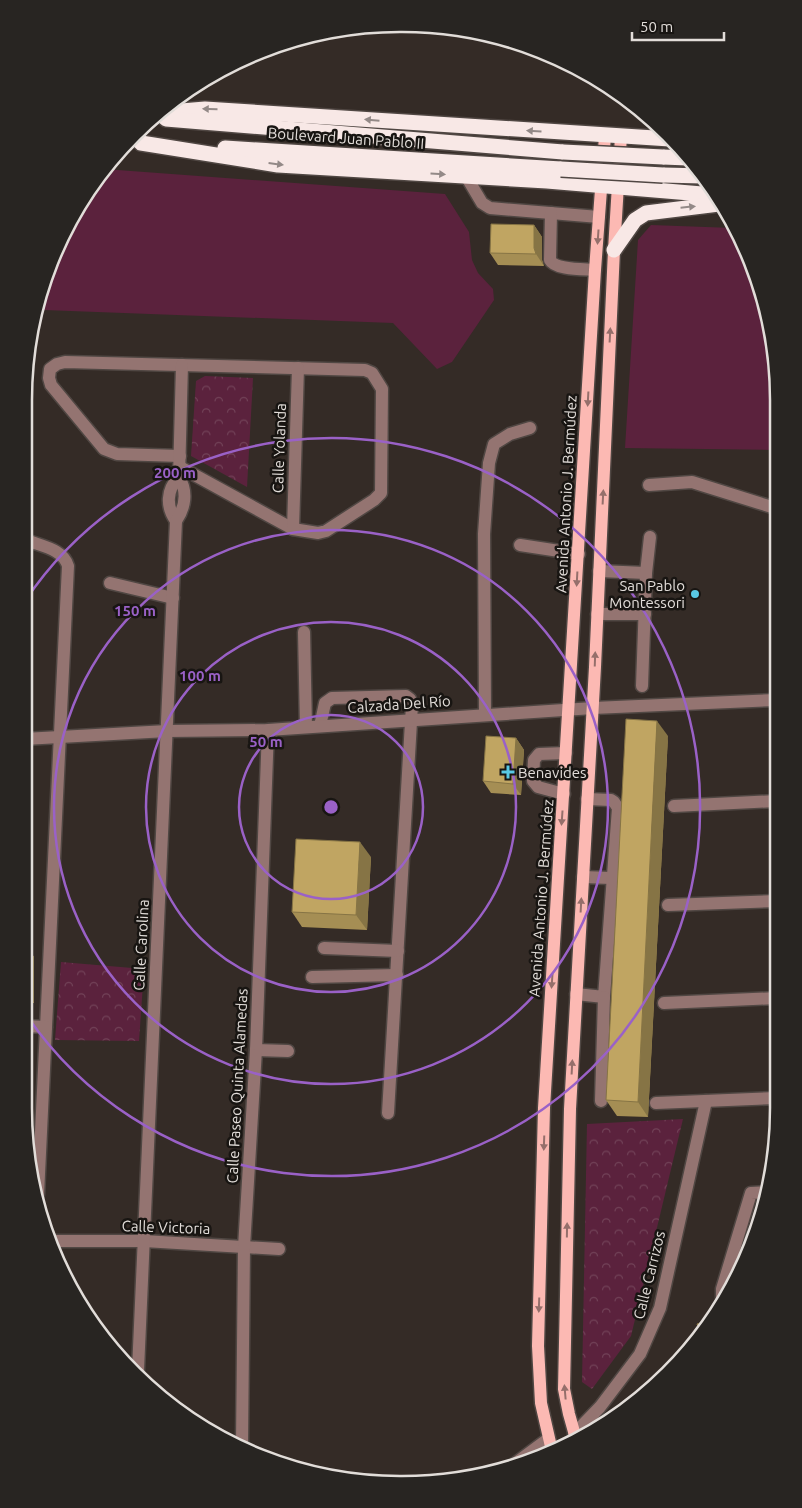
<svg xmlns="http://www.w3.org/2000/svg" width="802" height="1508" font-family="Ubuntu,sans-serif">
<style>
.grass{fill:#5b223d}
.forest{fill:url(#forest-crowns)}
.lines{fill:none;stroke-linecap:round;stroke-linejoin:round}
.minor-casing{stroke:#504743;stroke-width:15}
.major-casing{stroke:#504743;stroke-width:15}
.highway-casing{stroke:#504743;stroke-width:18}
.minor{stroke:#947471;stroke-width:12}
.major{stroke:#fcb9b3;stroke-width:12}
.highway{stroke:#f8e8e6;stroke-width:15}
.highway-bridge-casing{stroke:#504743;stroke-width:18;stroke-linecap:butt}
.highway-bridge{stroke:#f8e8e6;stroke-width:15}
.wall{fill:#a58e54}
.shaded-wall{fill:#867445}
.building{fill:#c0a562;stroke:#867445}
.oneway{fill:#938987}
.oneway2{fill:#956f6b}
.ring{fill:none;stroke:#9a61c7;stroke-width:2.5}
.poi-dot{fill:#59c8e4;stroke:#181512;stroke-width:2}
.labels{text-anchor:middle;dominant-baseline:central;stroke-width:5;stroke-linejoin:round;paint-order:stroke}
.street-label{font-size:15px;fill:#e2ddd9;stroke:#181512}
.poi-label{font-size:15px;fill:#e2ddd9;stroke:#181512;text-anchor:end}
.rim{fill:none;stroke:#e2ddd9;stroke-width:2.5}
.centre{fill:#9a61c7;stroke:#181512;stroke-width:2.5}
.ring-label{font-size:15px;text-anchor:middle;font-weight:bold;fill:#9a61c7;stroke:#181512;stroke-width:5;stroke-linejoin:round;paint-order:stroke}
</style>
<defs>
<pattern id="forest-crowns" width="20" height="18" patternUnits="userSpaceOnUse" patternTransform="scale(1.25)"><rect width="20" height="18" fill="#5b223d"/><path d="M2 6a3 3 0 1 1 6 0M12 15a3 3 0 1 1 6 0" fill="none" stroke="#724258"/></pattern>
</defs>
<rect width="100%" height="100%" fill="#342b26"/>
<g class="grass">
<polygon points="104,169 445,194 469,232 472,260 478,273 493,289 494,300 452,362 437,369 393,323 44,310 35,316 37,303 63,234"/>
<polygon points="651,225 733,228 750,257 775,351 775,450 625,448 638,240"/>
</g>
<g class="forest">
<polygon points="205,376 253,378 247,487 191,456 196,381"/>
<polygon points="61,962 144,969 139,1041 55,1040"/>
<polygon points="683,1119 631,1336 592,1389 582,1382 587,1124"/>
</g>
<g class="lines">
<g class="minor-casing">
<g id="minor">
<polyline points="466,176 482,203 490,208 599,217"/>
<path d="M551,213L550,260C555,270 584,269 595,270"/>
<polyline points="180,467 293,529 318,533 326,531 374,500 381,493 382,389 372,373 365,370 65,362 57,364 50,369 49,378 51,385 104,449 117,454 180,456"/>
<polyline points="649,485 692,482 775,508"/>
<path d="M176,521C166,507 166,490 179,477"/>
<polyline points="293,529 298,368"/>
<path d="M24,539C39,546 63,548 68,566L38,1195"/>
<polyline points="520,545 579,554"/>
<polyline points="599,571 646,573"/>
<polyline points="110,583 173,598"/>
<polyline points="597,614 645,614"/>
<polyline points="304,632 306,727"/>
<polyline points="642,686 646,573 650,537"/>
<polyline points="485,714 484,534 489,463 494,444 510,434 530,428"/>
<polyline points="320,726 325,703 332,698 406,696 410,699 412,705 388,1113"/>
<polyline points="24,739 167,731 268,730 593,708 776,700"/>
<polyline points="564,794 538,787 533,781 534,760 539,754 566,753"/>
<polyline points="674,806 776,801"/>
<polyline points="583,877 611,878"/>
<polyline points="668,905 777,901"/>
<polyline points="324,948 398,951"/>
<polyline points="312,977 397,975"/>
<polyline points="576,994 604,997 618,808 614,802 611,800 587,799"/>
<polyline points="664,1003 777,998"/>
<polyline points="24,1026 46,1027"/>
<polyline points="256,1050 288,1051"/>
<polyline points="601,1101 604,997"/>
<polyline points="656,1103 777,1098"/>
<polyline points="51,1241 144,1241 279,1249"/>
<polyline points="722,1298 722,1289 751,1193 767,1192"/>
<path d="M138,1370L176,521C185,508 188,492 179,477L182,365"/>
<polyline points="574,1434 600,1407 640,1354 660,1308 706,1101"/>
<polyline points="242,1444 244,1247 256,1050 268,730"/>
<polyline points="509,1468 548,1439"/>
</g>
</g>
<g class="major-casing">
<g id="major">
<polyline points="576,1439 569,1414 564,1389 570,1109 595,667 614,250 621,136"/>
<polyline points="552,1451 541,1403 538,1346 544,1108 595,270 605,136"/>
</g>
</g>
<g class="highway-casing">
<g id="highway">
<polyline points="158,113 205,109 670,139"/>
<polyline points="166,119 563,152"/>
<polyline points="141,143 278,165 547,181 714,195"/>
<polyline points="225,148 561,169"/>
<polyline points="663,157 688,158"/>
<polyline points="663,175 703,176"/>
<polyline points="614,250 635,220 646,213 719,204"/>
</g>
</g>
<use href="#minor" class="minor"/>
<use href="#major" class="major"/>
<use href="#highway" class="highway"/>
<g class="highway-bridge-casing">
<g id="highway-bridge">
<polyline points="563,152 663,157"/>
<polyline points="561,169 663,175"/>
</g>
</g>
<use href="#highway-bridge" class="highway-bridge"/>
</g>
<g class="wall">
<polygon points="534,225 542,237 542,260 544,266 498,265 490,253"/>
<polygon points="668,736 648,1117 617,1116 606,1100"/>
<polygon points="516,738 524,750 521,795 491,793 483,781"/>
<polygon points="371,857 367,930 302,927 292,912"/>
<polygon points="24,942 34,957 34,1003 24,1001"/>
</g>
<g class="shaded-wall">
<polygon points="534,225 542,237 542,260 544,266 536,254 534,248"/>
<polygon points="657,721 668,736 648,1117 638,1102"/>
<polygon points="516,738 524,750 521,795 513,784"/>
<polygon points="360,842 371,857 367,930 356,915"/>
<polygon points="24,942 34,957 34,1003 24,988"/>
</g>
<g class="building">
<polygon points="491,224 534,225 534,248 536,254 490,253"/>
<polygon points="626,719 657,721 638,1102 606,1100"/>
<polygon points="486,736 516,738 513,784 483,781"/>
<polygon points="296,839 360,842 356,915 292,912"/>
<polygon points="706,1321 699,1330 697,1324"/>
<polygon points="496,1465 508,1468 495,1472"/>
</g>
<defs><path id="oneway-solid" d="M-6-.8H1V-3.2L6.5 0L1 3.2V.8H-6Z" transform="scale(1.25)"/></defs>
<g class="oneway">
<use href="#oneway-solid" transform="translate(210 109) rotate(-179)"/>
<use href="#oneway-solid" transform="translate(372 120) rotate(-175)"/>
<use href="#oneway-solid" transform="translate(534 131) rotate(-176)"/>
<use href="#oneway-solid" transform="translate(276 164) rotate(7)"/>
<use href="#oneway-solid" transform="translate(438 174) rotate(3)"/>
<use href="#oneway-solid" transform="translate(688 207) rotate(-6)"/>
</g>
<g class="oneway2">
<use href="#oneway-solid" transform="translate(598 237) rotate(94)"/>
<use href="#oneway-solid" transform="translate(610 335) rotate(-87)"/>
<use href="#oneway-solid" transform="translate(588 399) rotate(93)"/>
<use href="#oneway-solid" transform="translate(603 497) rotate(-87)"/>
<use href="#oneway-solid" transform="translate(577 579) rotate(93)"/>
<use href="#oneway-solid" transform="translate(595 659) rotate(-88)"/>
<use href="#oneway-solid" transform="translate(562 818) rotate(94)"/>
<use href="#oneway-solid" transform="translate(581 905) rotate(-87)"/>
<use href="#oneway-solid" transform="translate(552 981) rotate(94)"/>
<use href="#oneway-solid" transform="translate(572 1067) rotate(-87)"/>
<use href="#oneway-solid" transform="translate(544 1143) rotate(92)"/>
<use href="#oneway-solid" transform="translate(567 1230) rotate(-89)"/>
<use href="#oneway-solid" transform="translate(539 1305) rotate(92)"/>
<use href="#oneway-solid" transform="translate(565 1392) rotate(-95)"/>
</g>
<g class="ring">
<circle cx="331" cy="807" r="92"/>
<circle cx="331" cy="807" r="185"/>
<circle cx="331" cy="807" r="277"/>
<path d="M25 601A369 369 0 1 1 25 1013"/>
</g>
<g class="poi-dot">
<circle cx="695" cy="594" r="5"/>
<path d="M505.5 764.5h5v5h5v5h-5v5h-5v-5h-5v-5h5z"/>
</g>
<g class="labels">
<g class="street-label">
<text transform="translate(346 138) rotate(4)">Boulevard Juan Pablo II</text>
<text transform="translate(279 448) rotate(-88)">Calle Yolanda</text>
<text transform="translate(566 494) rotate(-87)">Avenida Antonio J. Bermúdez</text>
<text transform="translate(399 704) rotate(-4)">Calzada Del Río</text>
<text transform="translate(541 898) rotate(-86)">Avenida Antonio J. Bermúdez</text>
<text transform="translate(141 945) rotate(-87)">Calle Carolina</text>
<text transform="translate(237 1086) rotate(-87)">Calle Paseo Quinta Alamedas</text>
<text transform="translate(166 1227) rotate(2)">Calle Victoria</text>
<text transform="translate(649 1275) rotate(-76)">Calle Carrizos</text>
</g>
<g class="poi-label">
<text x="685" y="585">San Pablo<tspan x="685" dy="17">Montessori</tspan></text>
<text x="518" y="772" text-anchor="start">Benavides</text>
</g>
</g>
<path d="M0 0H802V1508H0ZM400 32H402A368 368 0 0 1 770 400V1108A368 368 0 0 1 402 1476H400A368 368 0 0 1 32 1108V400A368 368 0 0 1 400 32Z" fill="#282522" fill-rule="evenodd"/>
<path class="rim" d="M400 32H402A368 368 0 0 1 770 400V1108A368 368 0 0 1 402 1476H400A368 368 0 0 1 32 1108V400A368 368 0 0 1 400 32Z"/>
<circle cx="331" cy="807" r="8" class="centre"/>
<g class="ring-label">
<text x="175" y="478">200 m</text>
<text x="135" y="616">150 m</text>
<text x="200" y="681">100 m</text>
<text x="266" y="747">50 m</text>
</g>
<path d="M632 32v8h92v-8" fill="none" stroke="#e2ddd9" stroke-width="2.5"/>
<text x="640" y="32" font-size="15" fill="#e2ddd9" stroke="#181512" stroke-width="4" paint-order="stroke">50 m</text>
</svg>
